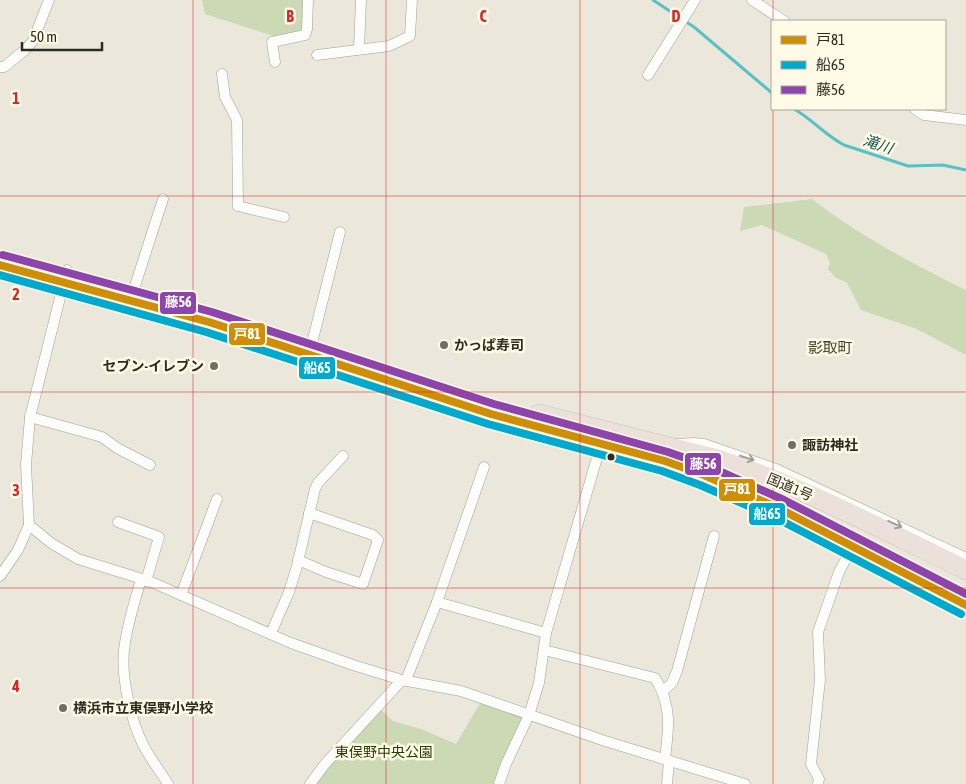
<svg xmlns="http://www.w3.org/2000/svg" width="966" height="784" font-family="'Asap Condensed','Noto Sans JP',sans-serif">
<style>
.green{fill:#cbd9b4}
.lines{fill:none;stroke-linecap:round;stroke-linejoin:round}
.stream{stroke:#58c1c5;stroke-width:3}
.street-casing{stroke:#a19f95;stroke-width:11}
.highway-casing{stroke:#c6c5be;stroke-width:20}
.street{stroke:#fcfcfa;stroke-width:10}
.highway{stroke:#ebe0da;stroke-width:19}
.bus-1-casing{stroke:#fefae6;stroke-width:11}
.bus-2-casing{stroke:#fefae6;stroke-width:11}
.bus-3-casing{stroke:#fefae6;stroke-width:11}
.bus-1{stroke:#cf8e07;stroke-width:8}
.bus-2{stroke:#00a9ce;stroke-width:8}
.bus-3{stroke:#8e44ad;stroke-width:8}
.oneway{stroke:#9f9e99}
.grid{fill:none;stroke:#d62828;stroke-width:1;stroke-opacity:0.55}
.poi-dot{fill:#706e63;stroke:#fefae6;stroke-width:2}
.bus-dot{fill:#2e2c22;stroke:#fefae6;stroke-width:2}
.labels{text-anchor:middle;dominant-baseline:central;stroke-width:5;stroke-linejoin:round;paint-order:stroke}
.poi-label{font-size:14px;font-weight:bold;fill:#2e2c22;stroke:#fefae6;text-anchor:start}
.street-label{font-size:14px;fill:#2e2c22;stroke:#fefae6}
.park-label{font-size:14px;fill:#263d01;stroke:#fefae6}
.water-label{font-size:15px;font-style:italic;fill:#154e53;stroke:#fefae6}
.neighbourhood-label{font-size:15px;fill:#46422d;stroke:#fefae6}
.grid-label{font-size:16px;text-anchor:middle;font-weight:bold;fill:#d62828;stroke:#fefae6;stroke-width:5;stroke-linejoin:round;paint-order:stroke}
.line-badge{stroke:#fefae6;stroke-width:2}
.badge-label{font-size:14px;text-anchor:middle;font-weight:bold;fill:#fff}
</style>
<rect width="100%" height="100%" fill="#ebe8db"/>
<g class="green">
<polygon points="202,0 304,0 302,32 276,37 205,14"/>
<path d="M812,199C858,235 913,264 966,290V355L917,329L861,310L847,283L835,277L828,269L830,263L826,254L762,225L740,231L744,207Z"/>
<polygon points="482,700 529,715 499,784 310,784 380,709 393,721 421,729 456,744"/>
</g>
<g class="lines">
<g class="stream">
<polyline points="653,0 694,27 772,93"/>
<path d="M794,109C812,119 825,135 844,145L908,166L943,165L966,170"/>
</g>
<g class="street-casing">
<g id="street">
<polyline points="752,0 784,21"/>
<polyline points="359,49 361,0"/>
<polyline points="317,55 389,46 410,36 412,0"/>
<polyline points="275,62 272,42 305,35 307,29 308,0"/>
<polyline points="0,67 4,67 25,50 33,41 49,0"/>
<polyline points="222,74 225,97 237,120 238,206 284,217"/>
<polyline points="648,75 695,0"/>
<polyline points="915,109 924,115 966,120"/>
<polyline points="134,289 163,199"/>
<polyline points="312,343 340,232"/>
<polyline points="30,417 102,437 117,448 150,465"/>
<polyline points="677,444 694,443 704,444 776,469 966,558"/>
<polyline points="118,522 159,537 146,581"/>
<polyline points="29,525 51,543 78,559 149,581 291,643 353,665 402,680 461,691 605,741 745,784"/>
<polyline points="298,560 326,572 363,584 378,540 373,535 309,513"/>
<polyline points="0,576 18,550 29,525 26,465 30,417 67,270"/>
<path d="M141,579C135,601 128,622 125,643C119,674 132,729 149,755C155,765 162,774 168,784"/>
<polyline points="181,595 217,499"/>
<polyline points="437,602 546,633"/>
<polyline points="271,633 289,592 297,566 315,489 318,483 343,456"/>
<path d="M544,650L655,678C672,705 669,728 665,758"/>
<polyline points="406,680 437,602 484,467"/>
<polyline points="663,691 672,683 677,671 714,536"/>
<polyline points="310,784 325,764 402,680"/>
<polyline points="499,784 506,764 529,715 539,683 546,633 601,444"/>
<polyline points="667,784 669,761"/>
<polyline points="818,784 819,779 811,764 820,680 818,632 839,572 853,546"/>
</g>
</g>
<g class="highway-casing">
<g id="highway">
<path d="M0,265L209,322L491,414L665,461C770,497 867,555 966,605"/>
<path d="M539,414L717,459C804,487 885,531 966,570"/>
</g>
</g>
<use href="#street" class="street"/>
<use href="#highway" class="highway"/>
<g class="bus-1-casing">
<polyline id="bus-1" points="0,265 209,322 491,414 665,461 704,475 780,509 966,605"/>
</g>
<g class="bus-2-casing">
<polyline id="bus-2" points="0,275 206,332 488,424 662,471 700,485 776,518 961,614"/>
</g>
<g class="bus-3-casing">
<polyline id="bus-3" points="3,255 212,312 494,404 668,452 708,466 784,500 966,594"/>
</g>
<use href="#bus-1" class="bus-1"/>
<use href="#bus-2" class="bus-2"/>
<use href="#bus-3" class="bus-3"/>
</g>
<defs><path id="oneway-shaft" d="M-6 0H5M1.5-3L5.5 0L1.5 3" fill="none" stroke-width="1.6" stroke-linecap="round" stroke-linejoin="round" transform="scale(1.25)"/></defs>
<g class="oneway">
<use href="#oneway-shaft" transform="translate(747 458) rotate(18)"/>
<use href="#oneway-shaft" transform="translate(895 524) rotate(25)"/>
</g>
<path class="grid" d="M193,0V784M386,0V784M580,0V784M773,0V21M773,109V784M0,196H966M0,392H966M0,588H966"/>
<g class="poi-dot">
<circle cx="444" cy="345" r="5"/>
<circle cx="214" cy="366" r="5"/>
<circle cx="792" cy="445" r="5"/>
<circle cx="63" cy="708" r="5"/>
</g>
<circle class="bus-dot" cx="611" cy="457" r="4.5"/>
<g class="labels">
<g class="poi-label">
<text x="454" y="345">かっぱ寿司</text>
<text x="204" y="366" text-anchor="end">セブン-イレブン</text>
<text x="802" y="445">諏訪神社</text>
<text x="73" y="708">横浜市立東俣野小学校</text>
</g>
<g class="street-label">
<text transform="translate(790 487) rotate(23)">国道1号</text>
</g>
<g class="park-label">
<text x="384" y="752">東俣野中央公園</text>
</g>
<g class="water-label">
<text transform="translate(878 144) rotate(18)">滝川</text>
</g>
<g class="neighbourhood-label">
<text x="830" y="347">影取町</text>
</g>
</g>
<g class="grid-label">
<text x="290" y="22">B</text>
<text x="483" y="22">C</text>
<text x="676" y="22">D</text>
<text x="16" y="104">1</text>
<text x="16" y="300">2</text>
<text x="16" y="496">3</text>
<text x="16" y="692">4</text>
</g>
<g class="line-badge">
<rect x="159" y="291" width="38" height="24" rx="5" fill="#8e44ad"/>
<rect x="228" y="322" width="38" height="24" rx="5" fill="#cf8e07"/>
<rect x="298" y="356" width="38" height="24" rx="5" fill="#00a9ce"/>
<rect x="684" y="452" width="38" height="24" rx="5" fill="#8e44ad"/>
<rect x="718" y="478" width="38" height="24" rx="5" fill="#cf8e07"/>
<rect x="748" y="502" width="38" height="24" rx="5" fill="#00a9ce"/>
</g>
<g class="badge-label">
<text x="178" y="307">藤56</text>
<text x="247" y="339">戸81</text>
<text x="317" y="373">船65</text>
<text x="703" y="469">藤56</text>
<text x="737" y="494">戸81</text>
<text x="767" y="519">船65</text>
</g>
<rect x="771" y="20" width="175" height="90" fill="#fefae6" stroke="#aba898"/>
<rect x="781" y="36" width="25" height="8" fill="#cf8e07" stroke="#aba898"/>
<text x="816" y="45" font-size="15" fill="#2e2c22">戸81</text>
<rect x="781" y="61" width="25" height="8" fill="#00a9ce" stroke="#aba898"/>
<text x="816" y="70" font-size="15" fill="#2e2c22">船65</text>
<rect x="781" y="86" width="25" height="8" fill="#8e44ad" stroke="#aba898"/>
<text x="816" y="95" font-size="15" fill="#2e2c22">藤56</text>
<path d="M22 42v8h80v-8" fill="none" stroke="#2e2c22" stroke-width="2.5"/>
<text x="30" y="42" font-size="15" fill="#2e2c22" stroke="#fefae6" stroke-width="4" paint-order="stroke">50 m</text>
</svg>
